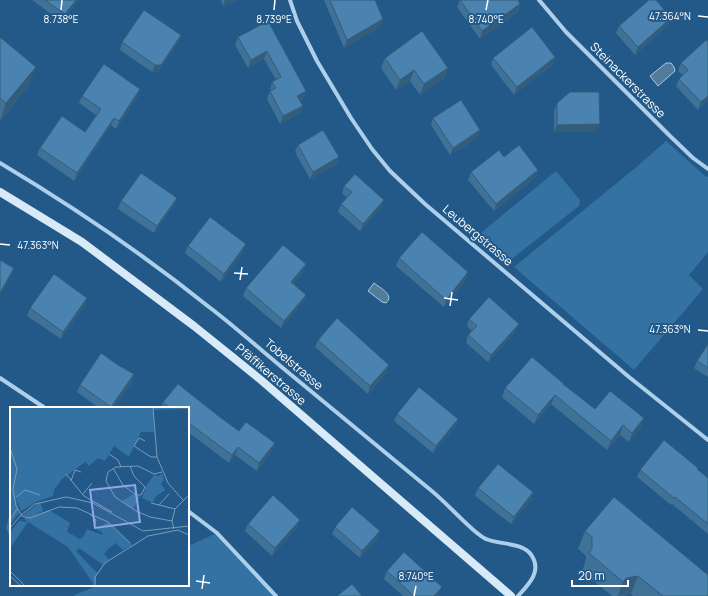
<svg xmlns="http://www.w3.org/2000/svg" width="708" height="596" font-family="Manrope,sans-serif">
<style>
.green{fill:#3372a3}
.water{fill:#557b9b;stroke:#a1cbeb}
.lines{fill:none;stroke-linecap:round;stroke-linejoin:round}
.minor{stroke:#adcfea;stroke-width:4}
.secondary{stroke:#d8e9f8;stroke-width:8}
.wall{fill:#407197}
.shaded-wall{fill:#345c7b}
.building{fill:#4b83b0;stroke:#345c7b}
.ticks{fill:none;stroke:#fff;stroke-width:1.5}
.labels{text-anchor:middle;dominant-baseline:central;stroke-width:4;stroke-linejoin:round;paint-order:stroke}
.street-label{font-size:12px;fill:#fff;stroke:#225988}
.inset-road{fill:none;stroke:#7a9bb8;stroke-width:1}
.view{fill:#8ea6ec;fill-opacity:0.15;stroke:#8ea6ec;stroke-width:2}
.inset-edge{fill:none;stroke:#fff;stroke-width:2}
.ticks-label{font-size:10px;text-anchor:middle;fill:#fff;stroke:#225988;stroke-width:4;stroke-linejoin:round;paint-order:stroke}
</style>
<rect width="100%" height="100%" fill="#225988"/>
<g class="green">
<polygon points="666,141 705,176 708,177 708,252 689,275 703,289 634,370 514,267 634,169"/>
<polygon points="556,171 580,200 579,206 508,262 476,237"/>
<polygon points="217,533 276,596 73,596 98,585 188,585 188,546"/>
</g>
<g class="water">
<polygon points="666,63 671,63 674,67 675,71 658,86 650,76"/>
<path d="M374,283C380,288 395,295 386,303L382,302L368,291Z"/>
</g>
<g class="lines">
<g class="minor">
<polyline points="290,0 297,21 317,61 351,118 372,149 390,171 425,204 629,377 708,440"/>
<polyline points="539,0 566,32 670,136 693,158 708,169"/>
<path d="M0,163C72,206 143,254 209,307C233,325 255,345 278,364C327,405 378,446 427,487C445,501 460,519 477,533C480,535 483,538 486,539C500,545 524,542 532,556C542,572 528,585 518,596"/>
<polyline points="0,378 45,408"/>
<polyline points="188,511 217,533 276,596"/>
</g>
<polyline class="secondary" points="0,192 82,242 194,326 261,380 511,596"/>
</g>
<g class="wall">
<polygon points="32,0 78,0 62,22"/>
<polygon points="221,0 238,0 223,6"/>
<polygon points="324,0 375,0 383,19 380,27 344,48"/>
<polygon points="460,0 518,0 520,4 518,12 480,39 457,7"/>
<polygon points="671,18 668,25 635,55 616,33 619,26"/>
<polygon points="268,21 306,91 303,99 300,100 303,106 300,113 280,124 267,99 270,91 271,91 270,89 272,82 276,80 264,59 248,68 235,45 238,37"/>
<polygon points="181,35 178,43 158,72 152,72 120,50 122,42"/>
<polygon points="0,37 29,85 0,121"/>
<polygon points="708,41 708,101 698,110 676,86 679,79 683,75 678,71 681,63"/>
<polygon points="555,57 553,64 514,95 491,65 493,58"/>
<polygon points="385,58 448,68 444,79 420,95 410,81 396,90 381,68"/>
<polygon points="82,96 138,96 116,129 111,125 74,181 37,155 40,148 85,132 96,115 79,103"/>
<polygon points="557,103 597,131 554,132 554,111"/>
<polygon points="433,118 480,130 477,138 450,155 431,125"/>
<polygon points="298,145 339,157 336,165 310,179 295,152"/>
<polygon points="538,170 536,177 494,211 468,180 471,172"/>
<polygon points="344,186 382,207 360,231 338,212 341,204 347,198 342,193"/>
<polygon points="177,198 174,205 154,233 118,209 121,201"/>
<polygon points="188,246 243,252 221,282 185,253"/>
<polygon points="399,258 466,280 444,307 396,266"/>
<polygon points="306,264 303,272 293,283 306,295 303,302 281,328 243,296 246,288"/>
<polygon points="87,298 84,306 61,339 27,316 30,308"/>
<polygon points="469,319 516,331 488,362 466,343 468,335 472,331 467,326"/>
<polygon points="318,340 387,372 368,394 315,347"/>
<polygon points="708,344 708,377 694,368 697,361"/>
<polygon points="118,365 134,374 132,382 113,408 99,408 77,392 80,385"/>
<polygon points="178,384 221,418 239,431 246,422 275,443 272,451 257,471 235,455 229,463 188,432 188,408 161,408 163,402"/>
<polygon points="564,385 595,409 641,428 629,442 620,435 607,450 551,404 534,424 502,397 505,388"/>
<polygon points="397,414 458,419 455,427 433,453 394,421"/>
<polygon points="698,468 698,470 708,478 708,534 672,504 671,505 637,477 640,470"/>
<polygon points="478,488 533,492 531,500 511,524 475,496"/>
<polygon points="11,516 11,539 6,528 9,517"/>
<polygon points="300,520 297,527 272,556 245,531 248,524"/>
<polygon points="335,527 377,539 360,558 332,534"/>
<polygon points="585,531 708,596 633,596 631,594 622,596 612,596 582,571 585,563 586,556 578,549"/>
<polygon points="387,571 439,595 438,596 403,596 384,579"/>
</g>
<g class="shaded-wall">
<polygon points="76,0 78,0 62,22 65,14"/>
<polygon points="225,0 238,0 223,6"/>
<polygon points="520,4 518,12 480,39 482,31"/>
<polygon points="671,18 668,25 635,55 638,47"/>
<polygon points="383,19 380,27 344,48 347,40"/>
<polygon points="181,35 178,43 158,72 152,72 155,65"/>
<polygon points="267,51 264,59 248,68 251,60"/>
<polygon points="555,57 553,64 514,95 517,87"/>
<polygon points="36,67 29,85 0,121 6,103"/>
<polygon points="448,68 444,79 420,95 424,84"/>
<polygon points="414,70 410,81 396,90 400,80"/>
<polygon points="140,89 138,96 116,129 119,121"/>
<polygon points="306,91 303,99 295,103 297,96"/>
<polygon points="708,96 708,101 698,110 701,102"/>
<polygon points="303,106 300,113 280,124 283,116"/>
<polygon points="114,118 111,125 74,181 77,173"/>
<polygon points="600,124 597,131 554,132 557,125"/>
<polygon points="480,130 477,138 450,155 453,148"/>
<polygon points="339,157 336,165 310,179 313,172"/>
<polygon points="538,170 536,177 494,211 496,204"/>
<polygon points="177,198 174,205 154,233 157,226"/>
<polygon points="384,200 382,207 360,231 363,224"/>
<polygon points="246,244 243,252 221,282 224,274"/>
<polygon points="306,264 303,272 288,289 291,282"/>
<polygon points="14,268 12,275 0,296 0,293"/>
<polygon points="468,272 466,280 444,307 446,300"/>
<polygon points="306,295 303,302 281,328 284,321"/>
<polygon points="87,298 84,306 61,339 63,332"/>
<polygon points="519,324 516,331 488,362 491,355"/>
<polygon points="389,365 387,372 368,394 370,386"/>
<polygon points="134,374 132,382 113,408 111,408"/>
<polygon points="555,395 551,404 534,424 538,415"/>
<polygon points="644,418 641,428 629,442 632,433"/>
<polygon points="458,419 455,427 433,453 436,446"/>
<polygon points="623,425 620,435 607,450 611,441"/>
<polygon points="275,443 272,451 257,471 259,463"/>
<polygon points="238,447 235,455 229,463 232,455"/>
<polygon points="533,492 531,500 511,524 514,517"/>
<polygon points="300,520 297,527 272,556 275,548"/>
<polygon points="380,531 377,539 360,558 362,551"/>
<polygon points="638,576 631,594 618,596 623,582 626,578"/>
<polygon points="442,587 439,595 438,596 434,596"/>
</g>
<g class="building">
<polygon points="45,0 76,0 65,14"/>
<polygon points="330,0 375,0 383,19 347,40"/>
<polygon points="460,0 518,0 520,4 482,31"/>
<polygon points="649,0 656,0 671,18 638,47 619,26"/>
<polygon points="144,10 181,35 161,65 155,65 122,42"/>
<polygon points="268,21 306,91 297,96 303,106 283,116 270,91 276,88 272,82 281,77 267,51 251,60 238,37"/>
<polygon points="532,27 555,57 517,87 493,58"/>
<polygon points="422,31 448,68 424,84 414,70 400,80 385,58"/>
<polygon points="0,37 36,67 6,103 0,98"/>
<polygon points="706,40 708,41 708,96 701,102 679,79 688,70 681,63"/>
<polygon points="104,64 140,89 119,121 114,118 77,173 40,148 62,116 85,132 101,109 82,96"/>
<polygon points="570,92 599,92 600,124 557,125 557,103"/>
<polygon points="461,100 480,130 453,148 433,118"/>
<polygon points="323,130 339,157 313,172 298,145"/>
<polygon points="519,145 538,170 496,204 471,172 499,150 504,157"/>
<polygon points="141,173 177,198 157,226 121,201"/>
<polygon points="355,174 384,200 363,224 341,204 352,192 344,186"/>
<polygon points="210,217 246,244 224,274 188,246"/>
<polygon points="422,232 468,272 446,300 399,258"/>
<polygon points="283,245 306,264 291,282 306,295 284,321 246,288"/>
<polygon points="0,260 14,268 0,293"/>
<polygon points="54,274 87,298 63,332 30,308"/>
<polygon points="489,297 519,324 491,355 468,335 477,326 469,319"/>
<polygon points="337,318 389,365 370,386 318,340"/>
<polygon points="708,344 708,368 697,361"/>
<polygon points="101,353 118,365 134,374 111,407 80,385"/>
<polygon points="532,357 564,384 563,384 595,409 610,391 644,418 632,433 623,425 611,441 555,395 538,415 505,388"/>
<polygon points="178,384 221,418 239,431 246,422 275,443 259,463 238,447 232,455 198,430 188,422 188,408 170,408 163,402"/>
<polygon points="419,387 458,419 436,446 397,414"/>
<polygon points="664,440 698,468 697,469 708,478 708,524 675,497 674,498 640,470"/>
<polygon points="498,464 533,492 514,517 478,488"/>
<polygon points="273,495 300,520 275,548 248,524"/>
<polygon points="614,497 708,575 708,596 663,596 638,576 626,578 623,582 589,553 592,549 592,537 585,531"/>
<polygon points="352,507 380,531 362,551 335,527"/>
<polygon points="404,552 442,587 434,596 414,596 387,571"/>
<polygon points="352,584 362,596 337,596"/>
</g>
<path class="ticks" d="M61,10L62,0M274,10L275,0M486,10L488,0M698,16L708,17M0,244L10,245M234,273L248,274M240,280L242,267M444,298L458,300M450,306L452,292M698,330L708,331M196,581L210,583M202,589L204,575M414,596L416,586"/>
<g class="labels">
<g class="street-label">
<text transform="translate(628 80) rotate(45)">Steinackerstrasse</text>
<text transform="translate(478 235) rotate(40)">Leubergstrasse</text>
<text transform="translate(294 364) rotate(40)">Tobelstrasse</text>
<text transform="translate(271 374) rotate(40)">Pfäffikerstrasse</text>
</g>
</g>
<g transform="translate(10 407)">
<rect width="179" height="179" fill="#225988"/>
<path d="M0,0H179V2L143,3L144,25H131L119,50L104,39L95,54L88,51L79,59L75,55L52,72L44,83L43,89L28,94L11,104L6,90L9,106L0,118ZM152,66L154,73L151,77L155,83L145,90L143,96L132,91L136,79L144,68L149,69ZM124,87L130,90L123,102L112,94ZM30,95L33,104L19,110L13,108ZM39,103L60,116L57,125L70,132L73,130L77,122L92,128L93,126L87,122L98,115L122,138L113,143L106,136L99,141L94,147L99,152L93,158L69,141L66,144L87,166L85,179L58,140L18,115L0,141V125L9,114L17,115L14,111Z" fill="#3372a3"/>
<path class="inset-road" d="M143,0L147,50L158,76L173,93M135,34L129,31L124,39L141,50H147M0,41L7,62L3,82L6,99L12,109L20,111L49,100L67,101L98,115L120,136M99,47L108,53L111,60M103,61L113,78L126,88H131L135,80L124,69L120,59M152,65L144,67L128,59L106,60L98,65L96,74L105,90L126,104L140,110L162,114M56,67L74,89L102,105M61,74L65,63L71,65M73,87L82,76M6,90L15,83L30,88M141,96L165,102M149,98L159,87M80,107L86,113L84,120M0,113L7,102M0,121L11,108L25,97L56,90L83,96L133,124L179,119M164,122L162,114L165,102L179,88M0,164L15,179M0,169L11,179M85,179V170L95,156L138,129L168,123L179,128"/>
<path class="view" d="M125,78L130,115L85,121L80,83Z"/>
<rect width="179" height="179" class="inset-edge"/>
</g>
<g class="ticks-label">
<text x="670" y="20">47.364°N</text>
<text x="61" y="23">8.738°E</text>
<text x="274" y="23">8.739°E</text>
<text x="486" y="23">8.740°E</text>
<text x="38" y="249">47.363°N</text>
<text x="670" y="333">47.363°N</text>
<text x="416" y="580">8.740°E</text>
</g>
<path d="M572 580v6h56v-6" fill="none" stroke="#ffffff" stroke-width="2"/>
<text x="578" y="580" font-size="12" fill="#ffffff" stroke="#225988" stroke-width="3" paint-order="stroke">20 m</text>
</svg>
